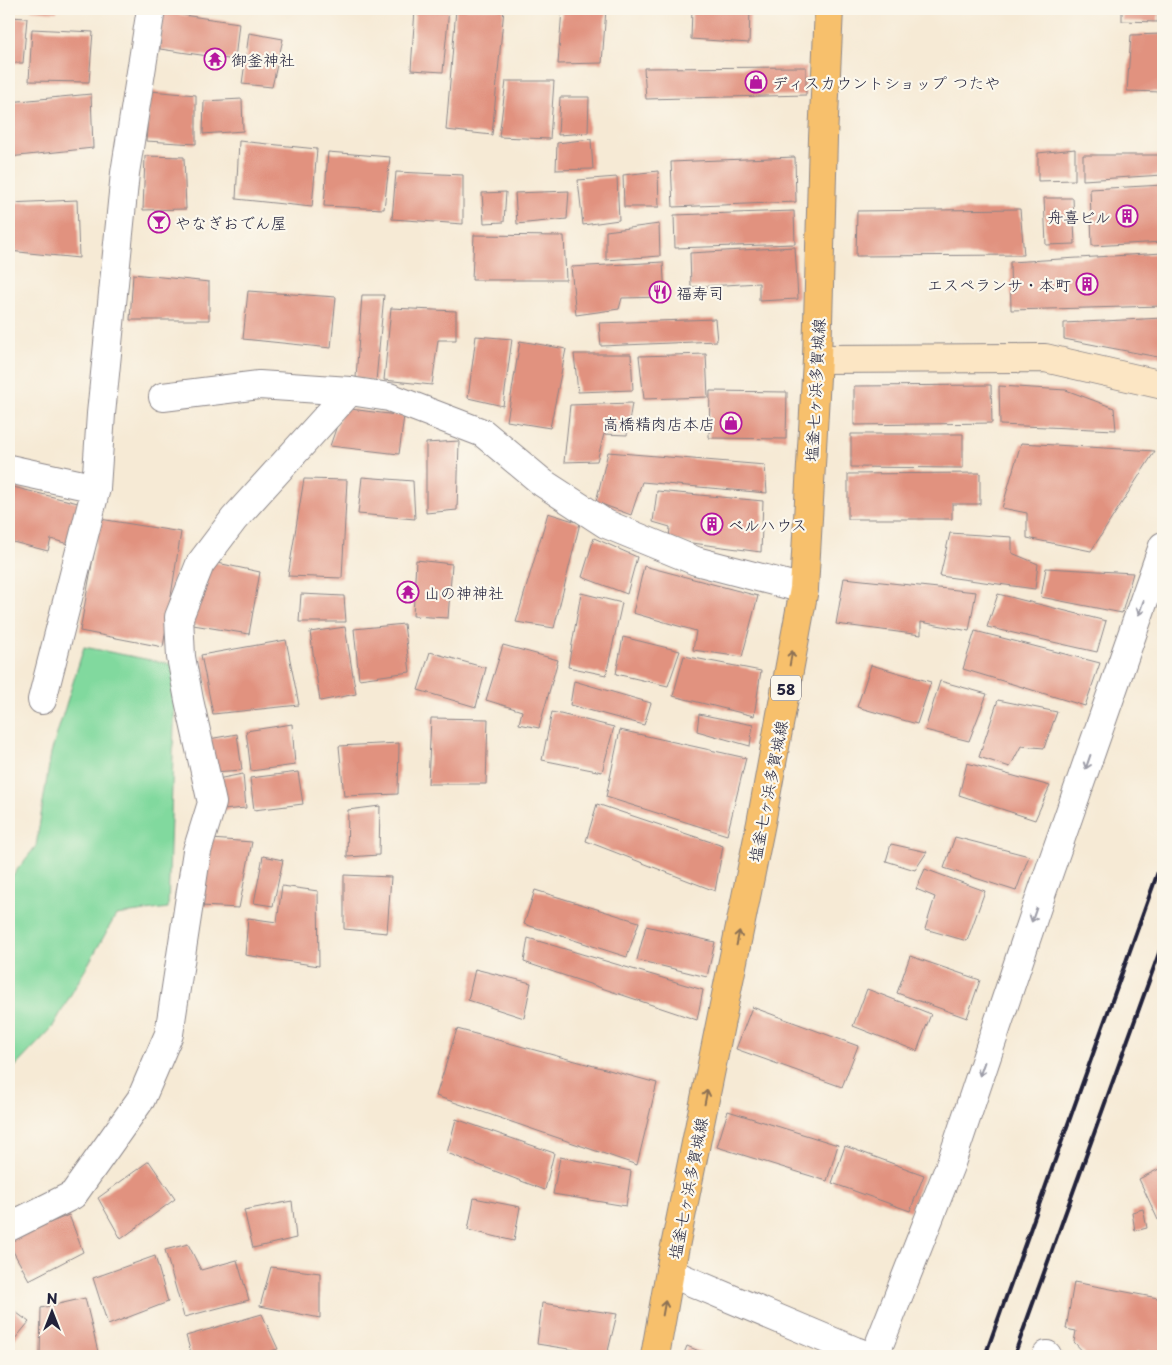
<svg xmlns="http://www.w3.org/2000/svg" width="1172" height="1365" font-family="'Playpen Sans','Klee One',sans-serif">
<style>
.green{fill:#81d99e;stroke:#527e6c}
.building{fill:#e1927f}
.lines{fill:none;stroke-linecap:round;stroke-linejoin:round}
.street-casing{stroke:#8c8688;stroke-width:30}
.secondary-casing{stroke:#8c8688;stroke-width:30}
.primary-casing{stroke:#8c8688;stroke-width:30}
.street{stroke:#fff;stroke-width:28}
.secondary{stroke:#fce6c4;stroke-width:28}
.primary{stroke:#f7c06c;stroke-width:28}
.rail{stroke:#22223b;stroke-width:4}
.oneway{stroke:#9c9ca7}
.oneway2{stroke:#8c7154}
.labels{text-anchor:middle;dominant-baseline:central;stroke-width:4.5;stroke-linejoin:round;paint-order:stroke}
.shield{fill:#fbf7ec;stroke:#636270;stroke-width:1}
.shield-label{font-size:15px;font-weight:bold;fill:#22223b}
.poi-label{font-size:16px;fill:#22223b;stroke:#fbf7ec;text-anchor:start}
.street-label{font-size:16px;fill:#22223b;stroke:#fbf7ec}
</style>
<rect width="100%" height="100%" fill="#fbf7ec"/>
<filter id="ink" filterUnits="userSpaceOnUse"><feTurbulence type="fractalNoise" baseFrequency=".02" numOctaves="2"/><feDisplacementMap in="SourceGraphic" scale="10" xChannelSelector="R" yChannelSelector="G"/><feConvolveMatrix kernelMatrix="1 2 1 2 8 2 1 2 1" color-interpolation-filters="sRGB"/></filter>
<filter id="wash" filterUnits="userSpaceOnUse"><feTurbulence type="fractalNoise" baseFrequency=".0096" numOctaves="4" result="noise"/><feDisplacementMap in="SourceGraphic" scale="20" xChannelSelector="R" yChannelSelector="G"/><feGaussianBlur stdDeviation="1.12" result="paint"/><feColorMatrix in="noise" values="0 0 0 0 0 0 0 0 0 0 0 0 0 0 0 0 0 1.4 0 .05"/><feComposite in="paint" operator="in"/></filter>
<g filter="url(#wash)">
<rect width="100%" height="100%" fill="#f6ead5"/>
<polygon class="green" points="84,647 176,665 168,908 116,915 52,1028 9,1073 9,880 36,846 51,753"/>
<g id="blocks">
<g class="building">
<polygon points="31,9 57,9 57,12 31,10"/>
<polygon points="415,9 449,9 443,72 411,70"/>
<polygon points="456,9 504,9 492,135 446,130"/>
<polygon points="562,9 606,9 602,63 558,64"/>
<polygon points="692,9 750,9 749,43 691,39"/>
<polygon points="1122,9 1158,9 1158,22 1122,21"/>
<polygon points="162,12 239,23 235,60 160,49"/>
<polygon points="9,17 27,18 23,63 9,63"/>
<polygon points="32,29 93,32 89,82 29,81"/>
<polygon points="249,33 283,39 272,87 242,84"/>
<polygon points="1163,34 1163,92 1127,91 1131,35"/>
<polygon points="806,67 806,95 646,99 644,68"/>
<polygon points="506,81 554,81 550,139 499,137"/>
<polygon points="150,91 196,95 196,144 146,141"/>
<polygon points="91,94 93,148 9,157 9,102"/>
<polygon points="560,97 589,97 588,133 558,135"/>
<polygon points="242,99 243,131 203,134 204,101"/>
<polygon points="591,139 593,169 556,170 557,143"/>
<polygon points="239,141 317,149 312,207 236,199"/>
<polygon points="1075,149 1075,180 1038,181 1038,153"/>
<polygon points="328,152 390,157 384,209 324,206"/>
<polygon points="1083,155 1163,155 1163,175 1083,180"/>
<polygon points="145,156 184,157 186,209 143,210"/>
<polygon points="795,157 796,202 673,207 671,162"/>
<polygon points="658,171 659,207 624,207 623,175"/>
<polygon points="396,172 463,175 463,224 392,219"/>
<polygon points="617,177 619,220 583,225 578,180"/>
<polygon points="1163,185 1163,242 1092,246 1090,189"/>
<polygon points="569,191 567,219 517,224 515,193"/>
<polygon points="506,192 504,222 484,223 482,193"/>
<polygon points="1044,198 1073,198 1075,244 1046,245"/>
<polygon points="77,200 79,258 9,251 9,203"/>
<polygon points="1020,209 1024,255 856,256 857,211"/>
<polygon points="794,211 795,244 675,248 674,215"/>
<polygon points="659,224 660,256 606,260 606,231"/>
<polygon points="474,235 564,236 566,280 472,280"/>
<polygon points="795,247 798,299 759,301 759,283 691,287 690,253"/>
<polygon points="1163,253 1163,306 1011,310 1010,262"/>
<polygon points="663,262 665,297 622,298 619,309 576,315 571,267"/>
<polygon points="133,274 209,282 209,320 130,320"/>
<polygon points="248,291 336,297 331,348 243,339"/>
<polygon points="362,295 384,295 376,381 356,378"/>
<polygon points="391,308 456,311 456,340 438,340 432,385 384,380"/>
<polygon points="1163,318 1163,358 1064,339 1064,323"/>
<polygon points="715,319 717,341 601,346 599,323"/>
<polygon points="476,336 512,339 503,406 468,398"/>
<polygon points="520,341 566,349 550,428 507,421"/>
<polygon points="574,354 631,354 633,390 578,392"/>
<polygon points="706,354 708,397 644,399 639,356"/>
<polygon points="991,385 992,423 854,425 854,386"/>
<polygon points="999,386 1066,390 1114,408 1116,430 1000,425"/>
<polygon points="710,391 787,392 786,439 709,438"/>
<polygon points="632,403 627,435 604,434 597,461 564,462 570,405"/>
<polygon points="343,408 404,416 399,454 330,446"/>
<polygon points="851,434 963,434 963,468 851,467"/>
<polygon points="459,441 457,510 426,513 426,443"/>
<polygon points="1021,443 1155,451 1091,551 1027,538 1027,513 1002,508"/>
<polygon points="608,452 765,465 767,493 642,482 631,515 596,502"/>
<polygon points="980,473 980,504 952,504 952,519 848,519 848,474"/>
<polygon points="362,477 413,481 415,519 358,514"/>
<polygon points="304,479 347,480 342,578 288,576"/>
<polygon points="9,486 78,503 68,544 51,539 48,551 9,541"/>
<polygon points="657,491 763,501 761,552 669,540 670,527 653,522"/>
<polygon points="548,513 580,523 554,628 516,622"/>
<polygon points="100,519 181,532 163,647 80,631"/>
<polygon points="950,533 1012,537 1012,553 1038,564 1035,589 940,576"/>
<polygon points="594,538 637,557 627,594 582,577"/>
<polygon points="416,560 452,564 448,618 413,616"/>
<polygon points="208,561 260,572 249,634 187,624"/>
<polygon points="644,566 758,596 742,657 693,650 696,631 633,613"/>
<polygon points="1046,568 1133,573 1122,613 1041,597"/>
<polygon points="844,578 976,592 969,631 921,622 921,635 836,624"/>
<polygon points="581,593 622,603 606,675 568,667"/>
<polygon points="301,594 344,596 346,622 299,622"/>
<polygon points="998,594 1106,621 1097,652 987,627"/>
<polygon points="404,624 410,672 359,679 354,629"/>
<polygon points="345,627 356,694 320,701 310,632"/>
<polygon points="975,631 1100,663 1085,706 963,669"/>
<polygon points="623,637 680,651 668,686 616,674"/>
<polygon points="286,640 299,705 213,714 201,655"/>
<polygon points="503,645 558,660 539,728 519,724 522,711 486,700"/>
<polygon points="430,652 486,668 476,707 418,690"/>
<polygon points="684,656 761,671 754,716 673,696"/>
<polygon points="871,665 931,682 917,724 857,707"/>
<polygon points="574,681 651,703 644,725 570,705"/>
<polygon points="940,681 987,694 969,741 925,730"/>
<polygon points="998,700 1057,712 1044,748 1021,746 1010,767 979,757"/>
<polygon points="552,712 614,727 602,772 542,760"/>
<polygon points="699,714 753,725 750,746 697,731"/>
<polygon points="431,718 488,719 486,784 428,784"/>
<polygon points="292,724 295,765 251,771 246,731"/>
<polygon points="620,730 746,758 727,835 606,797"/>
<polygon points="237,734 242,770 214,772 209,739"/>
<polygon points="399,743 398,794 344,796 339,746"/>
<polygon points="967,763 1050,786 1035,820 959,795"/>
<polygon points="298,772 303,804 254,810 250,778"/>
<polygon points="243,774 246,808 222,810 217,779"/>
<polygon points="597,804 723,846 715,891 586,841"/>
<polygon points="380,806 379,855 347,857 348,810"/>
<polygon points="955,837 1029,856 1016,891 944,868"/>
<polygon points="211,839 252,842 239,908 201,906"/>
<polygon points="891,844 927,852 915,870 886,861"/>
<polygon points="263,856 283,860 273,906 254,903"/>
<polygon points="925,869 985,891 967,941 925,929 935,897 916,889"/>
<polygon points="344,875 391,877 387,933 344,929"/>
<polygon points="282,886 318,891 319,966 245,955 248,918 277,922"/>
<polygon points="535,890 639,922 627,957 524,924"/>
<polygon points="646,926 715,942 707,977 637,960"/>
<polygon points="528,938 703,990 697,1020 524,962"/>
<polygon points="910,956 980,980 967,1018 897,993"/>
<polygon points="475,969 531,983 524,1018 468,1000"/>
<polygon points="867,989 931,1014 917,1051 853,1026"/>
<polygon points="752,1007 858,1046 842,1087 736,1049"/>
<polygon points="457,1029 657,1083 637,1165 436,1096"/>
<polygon points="728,1111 838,1145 827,1181 717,1147"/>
<polygon points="456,1119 554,1153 545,1190 447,1153"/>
<polygon points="845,1146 924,1175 910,1211 832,1183"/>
<polygon points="560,1157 631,1171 626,1206 553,1194"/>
<polygon points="149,1161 175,1199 121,1239 98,1198"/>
<polygon points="1163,1167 1163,1217 1158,1220 1139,1179"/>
<polygon points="474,1198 520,1207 514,1241 468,1230"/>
<polygon points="292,1201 296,1238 253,1248 244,1210"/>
<polygon points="1143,1209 1147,1228 1135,1231 1132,1212"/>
<polygon points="69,1215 83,1252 29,1280 9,1244 9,1239"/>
<polygon points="188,1244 201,1270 237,1260 249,1300 184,1317 165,1250"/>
<polygon points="155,1256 168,1302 108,1325 93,1278"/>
<polygon points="271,1267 320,1273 320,1318 260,1306"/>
<polygon points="1074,1282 1163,1299 1163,1356 1137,1352 1136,1356 1087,1356 1074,1342 1076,1331 1066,1329"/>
<polygon points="85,1298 99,1356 40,1356 41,1308"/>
<polygon points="542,1303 617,1314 607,1355 537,1344"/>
<polygon points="9,1307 29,1322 9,1346"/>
<polygon points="262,1314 278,1349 253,1356 192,1356 186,1336"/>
<polygon points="687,1346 711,1356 683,1356"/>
</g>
</g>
</g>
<g filter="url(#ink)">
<use href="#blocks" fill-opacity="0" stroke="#8c8688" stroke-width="1"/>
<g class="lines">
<g class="street-casing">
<g id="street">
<polyline points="163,397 259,385 350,391 389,397 483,433 543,483 606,524 696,561 804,589"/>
<polyline points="9,469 96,488 101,414 125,173 151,9"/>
<polyline points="42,700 96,488"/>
<polyline points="9,1227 73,1195 141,1099 169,1034 197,851 212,803 189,700 181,657 179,617 200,564 234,519 350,391"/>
<polyline points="670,1271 682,1278 855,1351 869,1356 877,1350 951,1163 1041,895 1163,546"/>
<polyline points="1047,1356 1047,1355"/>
</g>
</g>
<g class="secondary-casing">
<polyline id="secondary" points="817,359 1045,358 1163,385"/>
</g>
<g class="primary-casing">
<polyline id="primary" points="655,1356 670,1271 761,823 804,589 817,359 823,138 829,9"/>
</g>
<use href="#street" class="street"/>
<use href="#secondary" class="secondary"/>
<use href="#primary" class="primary"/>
<g class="rail">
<polyline points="985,1356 1163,858"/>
<polyline points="1014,1356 1163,942"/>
</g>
</g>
<defs><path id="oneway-shaft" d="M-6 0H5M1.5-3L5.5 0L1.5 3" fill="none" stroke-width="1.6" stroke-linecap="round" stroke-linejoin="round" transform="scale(1.25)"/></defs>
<g class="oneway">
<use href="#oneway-shaft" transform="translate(1141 608) rotate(109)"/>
<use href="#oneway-shaft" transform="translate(1088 762) rotate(109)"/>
<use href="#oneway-shaft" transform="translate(1034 915) rotate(109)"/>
<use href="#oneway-shaft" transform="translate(982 1069) rotate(109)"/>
</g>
<g class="oneway2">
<use href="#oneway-shaft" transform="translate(791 658) rotate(-80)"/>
<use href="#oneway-shaft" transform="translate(738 938) rotate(-79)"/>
<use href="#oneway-shaft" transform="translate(706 1097) rotate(-79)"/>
<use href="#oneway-shaft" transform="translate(664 1308) rotate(-80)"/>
</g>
</g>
<defs>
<g id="temple-ring" transform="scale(1.125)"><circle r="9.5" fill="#fbf7ec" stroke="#b5179e" stroke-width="1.5"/><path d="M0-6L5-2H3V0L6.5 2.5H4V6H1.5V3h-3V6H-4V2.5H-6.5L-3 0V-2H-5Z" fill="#b5179e"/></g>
<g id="shop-ring" transform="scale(1.125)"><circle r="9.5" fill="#fbf7ec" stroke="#b5179e" stroke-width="1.5"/><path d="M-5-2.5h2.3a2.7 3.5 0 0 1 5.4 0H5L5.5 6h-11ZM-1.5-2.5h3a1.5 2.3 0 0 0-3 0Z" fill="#b5179e"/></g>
<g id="building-ring" transform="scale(1.125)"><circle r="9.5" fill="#fbf7ec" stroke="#b5179e" stroke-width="1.5"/><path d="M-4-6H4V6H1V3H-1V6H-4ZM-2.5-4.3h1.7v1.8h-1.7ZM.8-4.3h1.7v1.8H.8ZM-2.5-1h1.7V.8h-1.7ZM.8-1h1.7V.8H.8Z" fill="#b5179e"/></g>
<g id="bar-ring" transform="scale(1.125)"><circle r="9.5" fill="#fbf7ec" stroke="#b5179e" stroke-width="1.5"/><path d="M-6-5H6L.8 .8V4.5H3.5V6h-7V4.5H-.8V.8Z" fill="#b5179e"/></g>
<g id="restaurant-ring" transform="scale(1.125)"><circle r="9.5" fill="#fbf7ec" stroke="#b5179e" stroke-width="1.5"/><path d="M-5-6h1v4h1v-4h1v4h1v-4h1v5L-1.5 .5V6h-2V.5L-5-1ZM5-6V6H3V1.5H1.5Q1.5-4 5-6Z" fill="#b5179e"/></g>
</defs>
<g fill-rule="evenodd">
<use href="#temple-ring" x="215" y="59"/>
<use href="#shop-ring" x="756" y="82"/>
<use href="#building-ring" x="1127" y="216"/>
<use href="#bar-ring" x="159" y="222"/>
<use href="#building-ring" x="1087" y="284"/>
<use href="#restaurant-ring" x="660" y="292"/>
<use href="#shop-ring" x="731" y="423"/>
<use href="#building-ring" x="712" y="524"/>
<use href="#temple-ring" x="408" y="592"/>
</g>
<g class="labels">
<rect class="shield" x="771" y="675.5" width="30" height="25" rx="4"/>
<g class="shield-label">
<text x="786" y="688">58</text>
</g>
<g class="poi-label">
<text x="231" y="59">御釜神社</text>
<text x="772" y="82">ディスカウントショップ つたや</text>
<text x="1111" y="216" text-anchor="end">舟喜ビル</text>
<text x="175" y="222">やなぎおでん屋</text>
<text x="1071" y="284" text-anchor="end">エスペランサ・本町</text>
<text x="676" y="292">福寿司</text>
<text x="715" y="423" text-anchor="end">高橋精肉店本店</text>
<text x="728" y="524">ベルハウス</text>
<text x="424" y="592">山の神神社</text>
</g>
<g class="street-label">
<text transform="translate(814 390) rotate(-87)">塩釜七ヶ浜多賀城線</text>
<text transform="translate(767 791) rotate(-79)">塩釜七ヶ浜多賀城線</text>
<text transform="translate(687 1188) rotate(-79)">塩釜七ヶ浜多賀城線</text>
</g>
</g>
<rect width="1172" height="1365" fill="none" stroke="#fbf7ec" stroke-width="30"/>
<g transform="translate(52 1312)" stroke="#fbf7ec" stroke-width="4" paint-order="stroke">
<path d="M0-4L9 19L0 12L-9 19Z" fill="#22223b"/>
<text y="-8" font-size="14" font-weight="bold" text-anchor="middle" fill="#22223b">N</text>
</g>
</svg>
